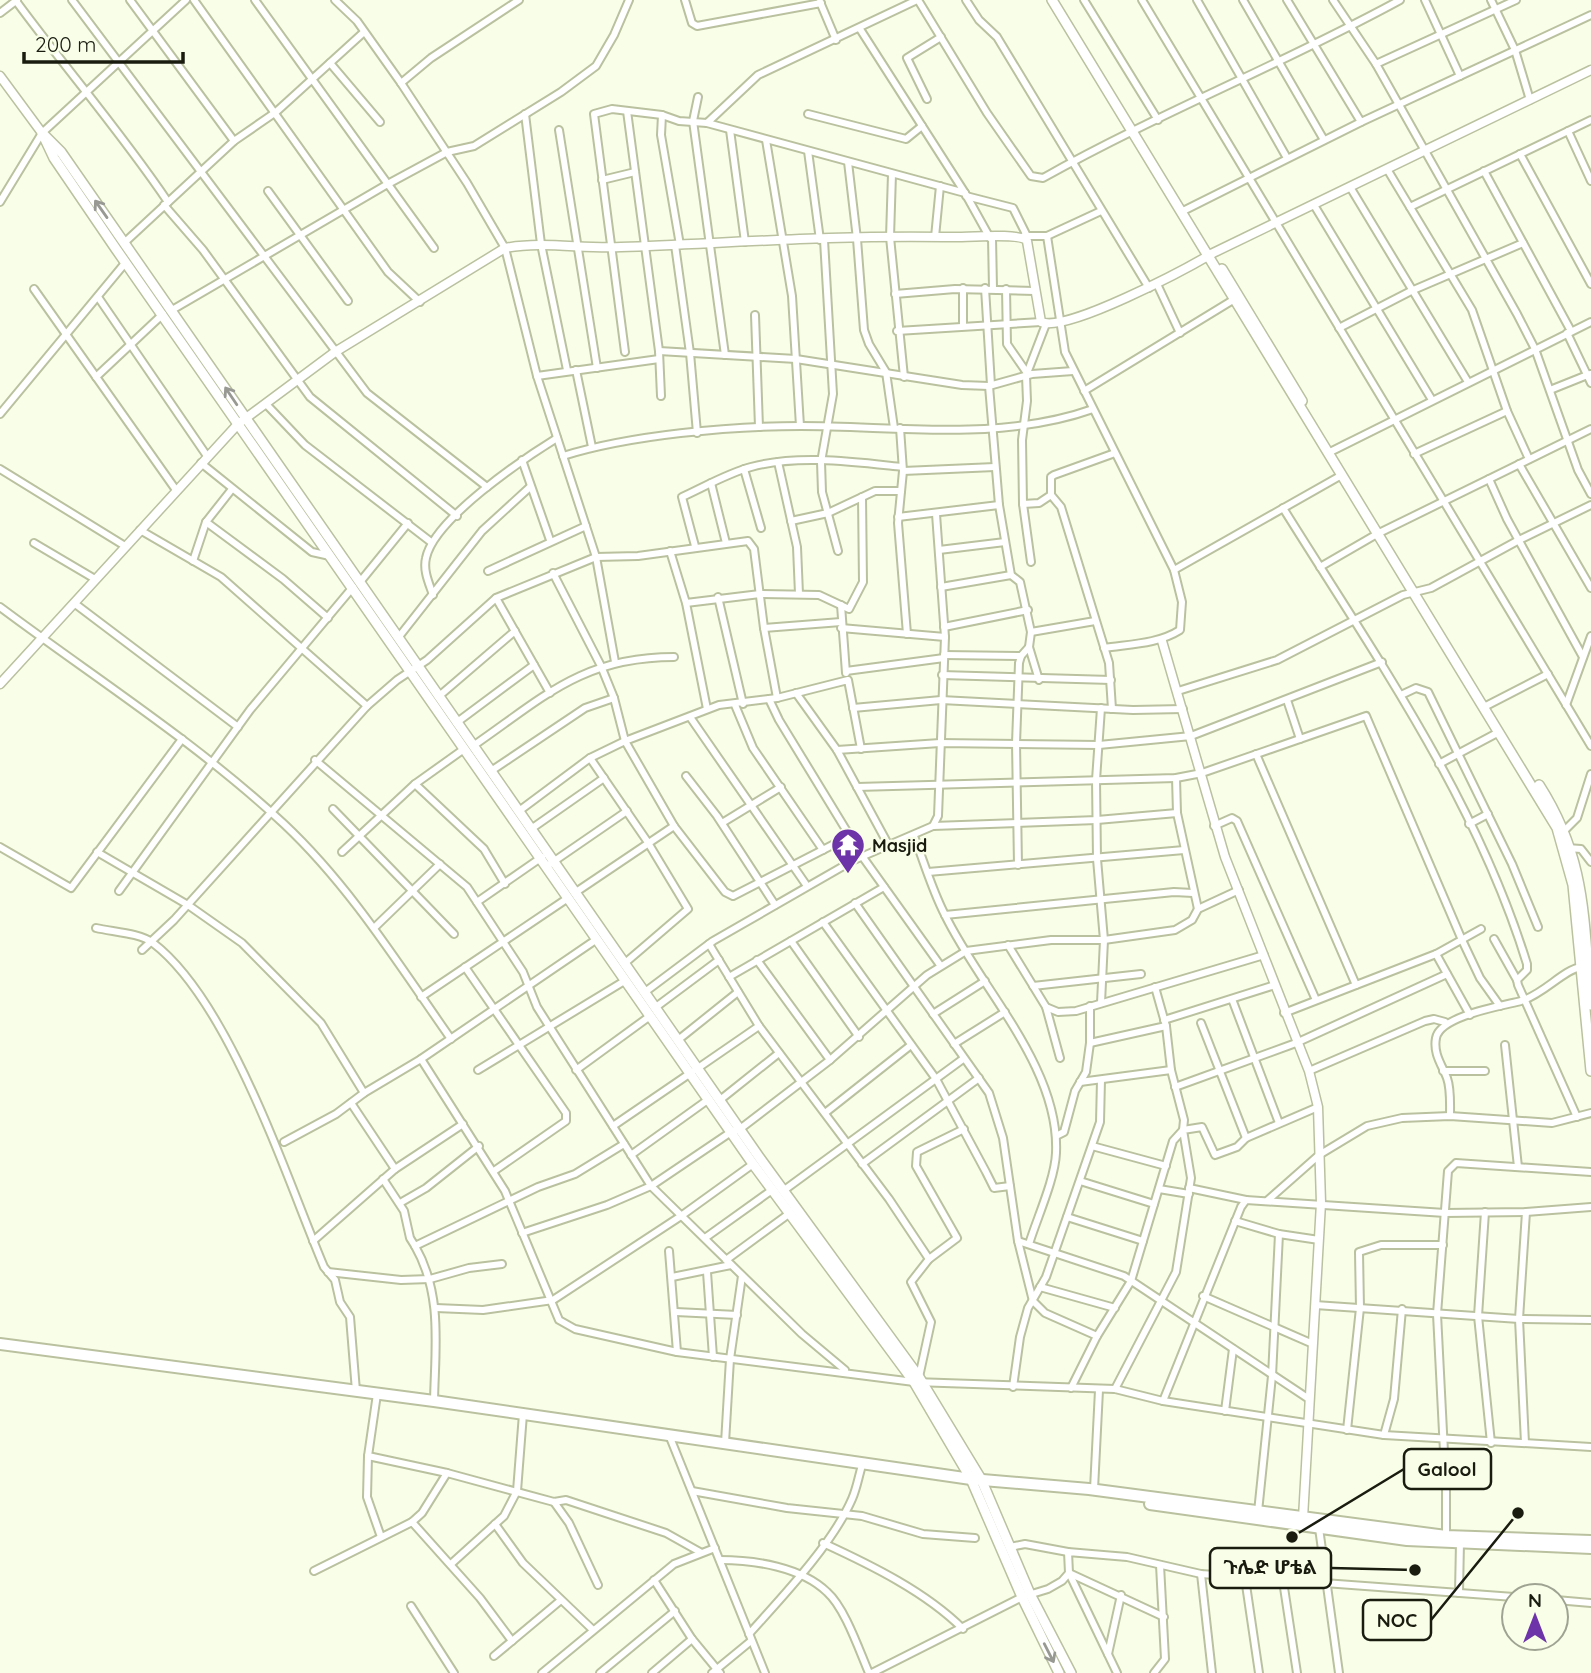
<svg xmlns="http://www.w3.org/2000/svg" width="1591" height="1673" font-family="Quicksand,'Noto Sans Ethiopic',sans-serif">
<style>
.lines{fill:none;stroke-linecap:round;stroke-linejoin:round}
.minor-casing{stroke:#bac19f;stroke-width:10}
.tertiary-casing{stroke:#bac19f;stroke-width:11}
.secondary-casing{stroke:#bac19f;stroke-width:12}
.trunk-casing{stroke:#bac19f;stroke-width:14}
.minor{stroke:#fff;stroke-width:6}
.tertiary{stroke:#fff;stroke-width:8}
.secondary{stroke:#fff;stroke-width:9}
.trunk{stroke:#fff;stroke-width:10}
.oneway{stroke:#989993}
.labels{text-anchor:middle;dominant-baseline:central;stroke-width:5;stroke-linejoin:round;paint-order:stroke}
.poi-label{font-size:18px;font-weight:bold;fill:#191c0f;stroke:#f9fee9;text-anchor:start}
.leader{fill:none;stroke:#191c0f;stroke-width:2.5}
.callout-dot{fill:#191c0f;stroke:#f9fee9;stroke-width:2.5}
.callout{fill:#f9fee9;stroke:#191c0f;stroke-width:2.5}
.callout-label{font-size:19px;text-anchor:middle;font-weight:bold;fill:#191c0f}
</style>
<rect width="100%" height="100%" fill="#f9fee9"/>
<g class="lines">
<g class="minor-casing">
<g id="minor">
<polyline points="72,0 367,393 487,487"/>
<polyline points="130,0 234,141"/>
<polyline points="194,0 388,272 420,302"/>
<polyline points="255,0 434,248"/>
<polyline points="335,0 357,21 401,83 467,183 505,248 537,376 596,557 615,662"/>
<polyline points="685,0 692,23 697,26 821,3"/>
<path d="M918,0L987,113L1031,176L1043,178C1159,113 1283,64 1400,0"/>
<polyline points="966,0 979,20 997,37 1149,288"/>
<polyline points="1084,0 1158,120"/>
<polyline points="1142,0 1591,746"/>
<polyline points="1197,0 1287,158"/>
<polyline points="1243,0 1324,140"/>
<polyline points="1287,0 1361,122"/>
<polyline points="1333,0 1376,64 1517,314 1535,349 1578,470 1591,494"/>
<polyline points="1425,0 1460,76"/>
<polyline points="1491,0 1515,50 1530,100"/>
<path d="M16,1C66,69 121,132 168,202"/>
<polyline points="820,2 836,40"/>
<polyline points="0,13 17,0"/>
<polyline points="860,29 965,193 990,238"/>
<polyline points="330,63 380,122"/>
<polyline points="1376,64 1516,0"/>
<polyline points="401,83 431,58 519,0"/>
<polyline points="698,97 693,121 725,355"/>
<polyline points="927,99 907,58 941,37"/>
<polyline points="627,111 659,351 661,396"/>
<polyline points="525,114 541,244 567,370"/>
<polyline points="808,114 906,139 922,126"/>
<polyline points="662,115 661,135 680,245"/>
<polyline points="707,123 965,193"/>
<polyline points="559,130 597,368"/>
<polyline points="730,130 745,242"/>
<polyline points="1568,131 1591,181"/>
<polyline points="766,140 792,296 800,426"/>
<polyline points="808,151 820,240"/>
<polyline points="1520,154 1591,284"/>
<polyline points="848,162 857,239 864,330 869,344 886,372 894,428"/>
<polyline points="1387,169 1472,310 1507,411 1529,459"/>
<polyline points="1484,171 1571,331"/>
<polyline points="892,174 890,237 904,377"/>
<polyline points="602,180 635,172"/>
<polyline points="1350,187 1468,382"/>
<polyline points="268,191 348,301"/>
<polyline points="966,196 1013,208 1027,236"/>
<polyline points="0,202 42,133 186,0"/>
<polyline points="164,205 203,250 310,397 457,516"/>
<polyline points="1314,205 1432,400"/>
<polyline points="1410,207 1591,120"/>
<polyline points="1181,212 1361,122 1591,15"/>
<path d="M1024,236H1047L1065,352L1174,570L1182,602L1180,630C1158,644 1130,644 1104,648"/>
<polyline points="1047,236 1101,211"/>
<polyline points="935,237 940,186"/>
<polyline points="992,238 993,288"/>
<polyline points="824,240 833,394 821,462 822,492 838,551"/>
<polyline points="124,243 234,141 276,112 364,32"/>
<polyline points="675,245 690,353 697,433"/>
<polyline points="1157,284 1180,333"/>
<polyline points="963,288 963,325"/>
<polyline points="985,288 991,385"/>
<polyline points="34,289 176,490"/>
<polyline points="1006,289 1007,344 1027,373"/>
<polyline points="895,294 955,289 1034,291"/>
<polyline points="98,297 207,456"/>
<polyline points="172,310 386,185 447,152 474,146 561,92 596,66 614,35 629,0"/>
<polyline points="755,315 759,427"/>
<polyline points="1339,328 1411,291 1523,243"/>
<polyline points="897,331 1041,322"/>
<polyline points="1567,333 1591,383"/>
<polyline points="659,351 796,359 962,385 989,386 1032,374 1073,371"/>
<polyline points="625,352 594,114 612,109 662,115 679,121 707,123 758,75 917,0"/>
<polyline points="576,370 592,447"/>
<polyline points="537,376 659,359"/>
<polyline points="96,377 163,314"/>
<polyline points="989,386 999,505 1011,575 1020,582 1031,632 1029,647 1039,680"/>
<polyline points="1550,390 1590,374"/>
<polyline points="1084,391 1233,300"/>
<polyline points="266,404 305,445 431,542"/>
<polyline points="0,414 126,262"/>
<polyline points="900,428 903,471 898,523 907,634"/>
<polyline points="1332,451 1591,322"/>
<polyline points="1414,454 1507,411"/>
<path d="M563,456C630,435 730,426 801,426C898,426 1000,442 1093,409"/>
<polyline points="522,460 550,540"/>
<polyline points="778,462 797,547 799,594"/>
<polyline points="201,463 312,552 330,556"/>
<polyline points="1519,464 1591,588"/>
<polyline points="0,469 125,546"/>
<polyline points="744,469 761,528"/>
<polyline points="903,471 995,467"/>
<polyline points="1489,479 1507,519 1583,657"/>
<polyline points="711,483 726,543"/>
<polyline points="1051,495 1061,507 1109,663 1112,709"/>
<polyline points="1023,504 1039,503 1051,495 1051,477 1054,475 1115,453"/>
<path d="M1283,508C1374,654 1476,798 1527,964V970L1517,980L1518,985L1577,1117"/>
<polyline points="898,517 999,505"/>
<polyline points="791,521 828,513 875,491 901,491"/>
<polyline points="206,522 283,579 328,618"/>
<polyline points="140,530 221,577 367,706"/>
<polyline points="34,543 95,579"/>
<path d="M695,546L682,497C704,487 728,473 751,467C798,454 855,462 902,467"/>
<polyline points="939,550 1005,542"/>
<polyline points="670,551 686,603 707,709"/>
<polyline points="193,561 206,522 232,489"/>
<polyline points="1031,562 1023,504 1022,440 1027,401 1026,376 1046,324"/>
<polyline points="1320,567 1377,534 1591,429"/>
<polyline points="1174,570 1340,476"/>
<polyline points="488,571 586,526"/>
<polyline points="553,573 601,666 614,698 625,741 674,826 725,892 733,896 850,836"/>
<polyline points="360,582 408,523"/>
<polyline points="941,587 1011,575"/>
<path d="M433,595C429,583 423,571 426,558C434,519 523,459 557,438"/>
<polyline points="718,597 743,704"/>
<polyline points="496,598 550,693"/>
<polyline points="74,603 238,727"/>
<polyline points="686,603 760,594 819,595 849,609 863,582 862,497"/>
<polyline points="841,605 846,673"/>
<path d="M0,607C95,678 197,743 284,824C350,886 399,965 451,1039"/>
<polyline points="944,627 1028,610"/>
<polyline points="764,628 841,622"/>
<polyline points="841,628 945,637"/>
<polyline points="1031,632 1095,621"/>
<polyline points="398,638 482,531 530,487"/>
<polyline points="944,655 1021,656"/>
<polyline points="846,671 944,658"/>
<polyline points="942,675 1111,680"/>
<polyline points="1178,691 1277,660 1403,595 1431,588 1519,540 1591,505"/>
<polyline points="796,693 837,750 889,846"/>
<polyline points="1401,695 1416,688 1428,692 1512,864 1538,927"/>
<polyline points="438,697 515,631"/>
<polyline points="769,699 779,720 862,856 940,965"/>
<polyline points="1287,700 1300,739"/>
<polyline points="735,705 753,748 823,850"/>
<polyline points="1566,705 1591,636"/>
<polyline points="1484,707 1548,674"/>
<polyline points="853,708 941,700 1133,710 1183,709"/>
<polyline points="690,717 807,886"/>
<polyline points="456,723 534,665"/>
<path d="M473,746C544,697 582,657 674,657"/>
<polyline points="837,750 940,743 1099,745 1191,736 1382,662"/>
<polyline points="1256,754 1356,985"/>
<polyline points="590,758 647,841 688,909 625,963"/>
<polyline points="315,760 467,887 523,972 537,1007 651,1186 802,1334 845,1370"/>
<polyline points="1439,764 1499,732"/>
<polyline points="491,771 585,708 614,698"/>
<polyline points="686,776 717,816 775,905"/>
<polyline points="1176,778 1177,813 1198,909"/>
<polyline points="415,784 484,849 505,884"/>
<polyline points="857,787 1176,778 1202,773 1366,716 1462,940 1480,978 1500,1006"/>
<polyline points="333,809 454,934"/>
<polyline points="519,811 590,758 625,741 719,705 777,698 848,680 861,749"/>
<polyline points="722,823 781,787"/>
<polyline points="1469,824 1488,814"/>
<polyline points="933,826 1097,820 1177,813"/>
<polyline points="1214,826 1232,818 1237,821 1316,1000"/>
<polyline points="531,829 604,778"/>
<polyline points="1561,834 1577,818 1591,774"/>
<path d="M914,836C924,862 932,890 945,915C980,988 1060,1067 1056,1153C1055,1179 1037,1218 1029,1244"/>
<polyline points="0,847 71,888 182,739"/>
<polyline points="1567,848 1581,849 1591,862"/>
<polyline points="97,852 188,905 242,943 321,1023 364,1093"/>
<polyline points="342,852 415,784 464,749"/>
<polyline points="550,864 627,811"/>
<polyline points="1018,865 1016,743 1019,663 1021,656 1029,647"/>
<polyline points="928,872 1184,850"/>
<polyline points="119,891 250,710 353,587"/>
<polyline points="576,892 674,826"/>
<polyline points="477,902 542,857"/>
<polyline points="855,903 989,1093 1003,1138 1018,1241 1033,1301 1045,1313 1097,1336"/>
<polyline points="945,915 1174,892 1193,893"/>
<polyline points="823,922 936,1079 986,1172 994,1188 1010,1186"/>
<path d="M96,928C113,932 140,933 153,943C230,1002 286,1177 324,1267L335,1280L340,1302L350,1317L356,1391"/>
<polyline points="374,928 440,864"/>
<polyline points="1494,939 1517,980"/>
<polyline points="791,941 859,1037"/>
<polyline points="709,944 759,1026 889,1199 929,1259"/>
<polyline points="1008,945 1046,1007 1058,1012 1076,1011 1264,955"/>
<polyline points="142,950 174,920 367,706 397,680 427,660 496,598 596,557 638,556 748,541 754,549 764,628 777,698"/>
<polyline points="1436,954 1470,1015"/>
<polyline points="757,960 830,1060"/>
<polyline points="465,967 566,1113 566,1121 494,1171"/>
<polyline points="729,977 884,887"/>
<polyline points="1033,986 1141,974"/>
<polyline points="645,992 713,941 854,860 933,826 938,816 945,637 936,514"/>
<polyline points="421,997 568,898"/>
<polyline points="1232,999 1279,1123"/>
<polyline points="1101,1003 1104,940 1097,859 1096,780 1101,708"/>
<polyline points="656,1007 719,960"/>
<polyline points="1046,1007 1060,1058"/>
<polyline points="1284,1013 1436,954 1481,929"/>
<polyline points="933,1014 985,981"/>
<polyline points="1164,1020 1275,985"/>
<polyline points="1201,1023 1246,1138"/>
<polyline points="678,1040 738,992"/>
<polyline points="1090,1043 1166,1026"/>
<polyline points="954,1044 1005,1012"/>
<polyline points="1505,1045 1518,1167"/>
<polyline points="421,1059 505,1191 559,1320 575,1329 677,1352 914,1382 1115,1389 1163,1401 1384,1435 1591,1447"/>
<polyline points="698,1068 759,1026"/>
<polyline points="478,1070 626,980"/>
<polyline points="576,1070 650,1016"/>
<polyline points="1309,1071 1425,1021 1434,1019 1445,1022"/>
<polyline points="1443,1071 1485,1071"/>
<polyline points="1080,1082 1171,1070"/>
<polyline points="1175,1087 1296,1043 1447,974"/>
<polyline points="720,1100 779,1053"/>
<polyline points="351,1103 395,1169"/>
<polyline points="825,1113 911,1045"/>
<path d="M1450,1116C1450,1104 1451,1089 1447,1078C1442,1065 1433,1054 1436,1038C1440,1016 1501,1006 1521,1001C1544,994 1563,970 1581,967"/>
<polyline points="613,1126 692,1072"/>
<polyline points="1056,1136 1064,1132 1075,1091 1086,1072 1090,1043 1090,1006"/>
<polyline points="284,1142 336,1114 364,1093 421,1059 597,939"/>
<polyline points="1092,1146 1166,1166"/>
<polyline points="631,1155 709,1099"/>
<polyline points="862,1164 979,1078"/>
<polyline points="383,1179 404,1211 410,1238 415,1246"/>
<polyline points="1080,1181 1154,1204"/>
<polyline points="1189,1188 1246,1200"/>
<polyline points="1159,1189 1189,1194"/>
<polyline points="783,1191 963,1059"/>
<polyline points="1268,1200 1319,1155 1367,1126 1402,1118 1450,1116 1552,1123 1591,1113"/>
<polyline points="400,1203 426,1188 479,1146"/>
<polyline points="1485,1212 1478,1316 1491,1443"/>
<polyline points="1067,1217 1143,1241"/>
<polyline points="1235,1221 1279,1234"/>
<polyline points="522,1233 607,1205 651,1186 731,1132 740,1129 830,1060 927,975 966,951 1051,940 1104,940 1175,930 1192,920 1198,909 1239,890"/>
<polyline points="705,1238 772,1190"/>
<polyline points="313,1241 395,1169 463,1124"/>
<polyline points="1018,1241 1124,1276 1309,1399"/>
<polyline points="669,1251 677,1352"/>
<polyline points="726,1260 790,1213"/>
<polyline points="328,1272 401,1280 430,1279 469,1268 502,1264"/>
<polyline points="707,1272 713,1357"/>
<polyline points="672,1277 731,1265"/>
<polyline points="1040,1287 1115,1308"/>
<polyline points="1203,1296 1313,1344"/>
<polyline points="1315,1305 1519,1319 1591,1320"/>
<polyline points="436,1308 483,1310 553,1300 681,1216 753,1164"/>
<polyline points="676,1312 737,1315"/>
<polyline points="919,1377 931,1322 911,1282 929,1259 957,1238 916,1166 917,1152 964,1129"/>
<polyline points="1013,1387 1020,1337 1028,1308 1046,1277 1100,1122 1101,1080"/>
<polyline points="1071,1388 1097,1336 1131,1281 1173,1141 1183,1130 1184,1120 1171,1070 1166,1026 1155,987"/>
<polyline points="1115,1389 1176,1272 1191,1178 1183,1130 1202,1127 1215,1155 1237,1147 1246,1138 1318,1107"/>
<polyline points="377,1394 368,1456 447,1473 554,1502 566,1500 666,1533 700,1552"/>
<path d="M434,1401C435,1348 443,1295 415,1246L538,1187L575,1174L624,1144"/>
<polyline points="1163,1401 1241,1207 1246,1200 1445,1213 1526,1212 1591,1207"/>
<polyline points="1225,1411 1233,1349"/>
<polyline points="1347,1430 1360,1308 1359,1252 1381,1245 1443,1245"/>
<polyline points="669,1435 765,1673"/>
<polyline points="1384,1435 1394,1399 1402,1309"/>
<polyline points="725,1443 730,1359 742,1276"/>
<polyline points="1525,1443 1519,1319 1526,1212"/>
<polyline points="368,1456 367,1497 381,1537"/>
<polyline points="1094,1489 1099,1390"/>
<polyline points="692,1491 787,1508 862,1516 923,1534 975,1538"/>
<polyline points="554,1502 569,1523 598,1585"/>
<polyline points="1258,1512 1272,1376 1279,1234 1319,1240"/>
<polyline points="412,1522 480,1598 512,1641"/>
<polyline points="495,1524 523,1563 593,1630"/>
<polyline points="1319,1528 1339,1673"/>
<polyline points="1446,1538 1446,1491 1437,1314 1448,1171 1456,1163 1591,1172"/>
<path d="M823,1543C871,1565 926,1592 963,1629"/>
<polyline points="1010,1547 1025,1544 1068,1552"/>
<path d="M720,1560C755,1560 801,1567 827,1592C845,1608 859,1650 869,1673"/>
<polyline points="451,1564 504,1516 517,1491 523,1414"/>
<polyline points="314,1571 412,1522 422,1513 447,1473"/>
<polyline points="1069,1573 1117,1673"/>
<polyline points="1069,1573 1164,1617"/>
<polyline points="1201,1574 1212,1673"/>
<polyline points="1245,1578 1259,1673"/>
<polyline points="654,1580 692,1639 720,1673"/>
<polyline points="1283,1581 1297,1673"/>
<polyline points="1459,1593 1460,1542"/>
<polyline points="1556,1600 1591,1603"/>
<polyline points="411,1606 454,1673"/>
<path d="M749,1634C782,1597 832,1545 852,1499C857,1488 859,1474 863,1462"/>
<polyline points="1108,1654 1121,1595"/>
<polyline points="494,1656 561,1600"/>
<polyline points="542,1673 674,1564 715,1548"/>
<polyline points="600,1673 675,1611"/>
<polyline points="652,1673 692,1639"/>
<polyline points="712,1673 751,1641"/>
<polyline points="872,1673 1022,1597 1048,1589 1062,1581 1069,1573 1068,1552 1127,1557 1201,1574 1514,1597"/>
<polyline points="1154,1673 1165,1659 1160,1565"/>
</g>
</g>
<g class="tertiary-casing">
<g id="tertiary">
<polyline points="0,76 42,133"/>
<polyline points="1162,641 1225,857 1309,1071 1318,1107 1321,1203 1303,1518"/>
<path d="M0,684L238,424L335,352L505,248C543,241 582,249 621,247C729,243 837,235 945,237C960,238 1021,232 1027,241L1041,322C1066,333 1186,269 1213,253L1591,70"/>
</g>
</g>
<g class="secondary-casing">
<g id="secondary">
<polyline points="1052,0 1557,828 1573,885 1591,1071"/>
<polyline points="42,133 61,152 759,1157 919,1377 981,1479 1030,1594 1071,1673"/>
<polyline points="45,139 54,158 116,249 753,1164 914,1382 971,1479 1022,1597 1059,1673"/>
<polyline points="1222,269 1302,401"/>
<path d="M1539,785C1587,860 1583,919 1591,1005"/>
</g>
</g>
<g class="trunk-casing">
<g id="trunk">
<polyline points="0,1344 434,1401 971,1479 1089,1489 1446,1536 1591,1541"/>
<polyline points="1150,1504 1407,1540 1591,1548"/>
</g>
</g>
<use href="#minor" class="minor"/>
<use href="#tertiary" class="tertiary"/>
<use href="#secondary" class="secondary"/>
<use href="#trunk" class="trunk"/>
</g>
<defs><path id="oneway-shaft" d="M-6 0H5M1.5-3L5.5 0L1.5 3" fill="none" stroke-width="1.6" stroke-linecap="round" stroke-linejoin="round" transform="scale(1.75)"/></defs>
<g class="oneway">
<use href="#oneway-shaft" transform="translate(101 209) rotate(-125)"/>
<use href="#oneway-shaft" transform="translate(231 396) rotate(-124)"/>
<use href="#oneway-shaft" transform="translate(1049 1653) rotate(63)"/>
</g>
<defs>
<g id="temple-pin" transform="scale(1.75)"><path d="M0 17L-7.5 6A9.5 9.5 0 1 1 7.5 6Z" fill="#6d33a9" stroke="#f9fee9"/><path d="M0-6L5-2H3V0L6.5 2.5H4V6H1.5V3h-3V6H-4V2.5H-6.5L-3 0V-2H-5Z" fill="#fff"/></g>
</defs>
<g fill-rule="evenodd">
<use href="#temple-pin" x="848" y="845"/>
</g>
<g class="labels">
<g class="poi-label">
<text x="872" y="845">Masjid</text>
</g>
</g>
<path class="leader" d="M1292 1537L1404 1469M1415 1570L1331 1568M1518 1513L1431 1620"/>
<g class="callout-dot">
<circle cx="1292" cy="1537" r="7"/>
<circle cx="1415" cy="1570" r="7"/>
<circle cx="1518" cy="1513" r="7"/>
</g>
<g class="callout">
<rect x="1404" y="1449" width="87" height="40" rx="7"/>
<rect x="1210" y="1548" width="121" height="40" rx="7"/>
<rect x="1363" y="1600" width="68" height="40" rx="7"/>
</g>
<g class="callout-label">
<text x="1447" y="1476">Galool</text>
<text x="1270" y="1574">ጉሌድ ሆቴል</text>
<text x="1397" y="1627">NOC</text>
</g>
<g transform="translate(1535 1617)"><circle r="33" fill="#f9fee9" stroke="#9fa492" stroke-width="2"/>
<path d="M0-5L12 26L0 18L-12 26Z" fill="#6d33a9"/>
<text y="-10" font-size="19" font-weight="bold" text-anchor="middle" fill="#191c0f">N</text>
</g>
<path d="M24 52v10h159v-10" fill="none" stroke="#191c0f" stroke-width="3.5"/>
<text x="35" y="52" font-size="21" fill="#191c0f" stroke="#f9fee9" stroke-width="5" paint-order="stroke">200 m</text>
</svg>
